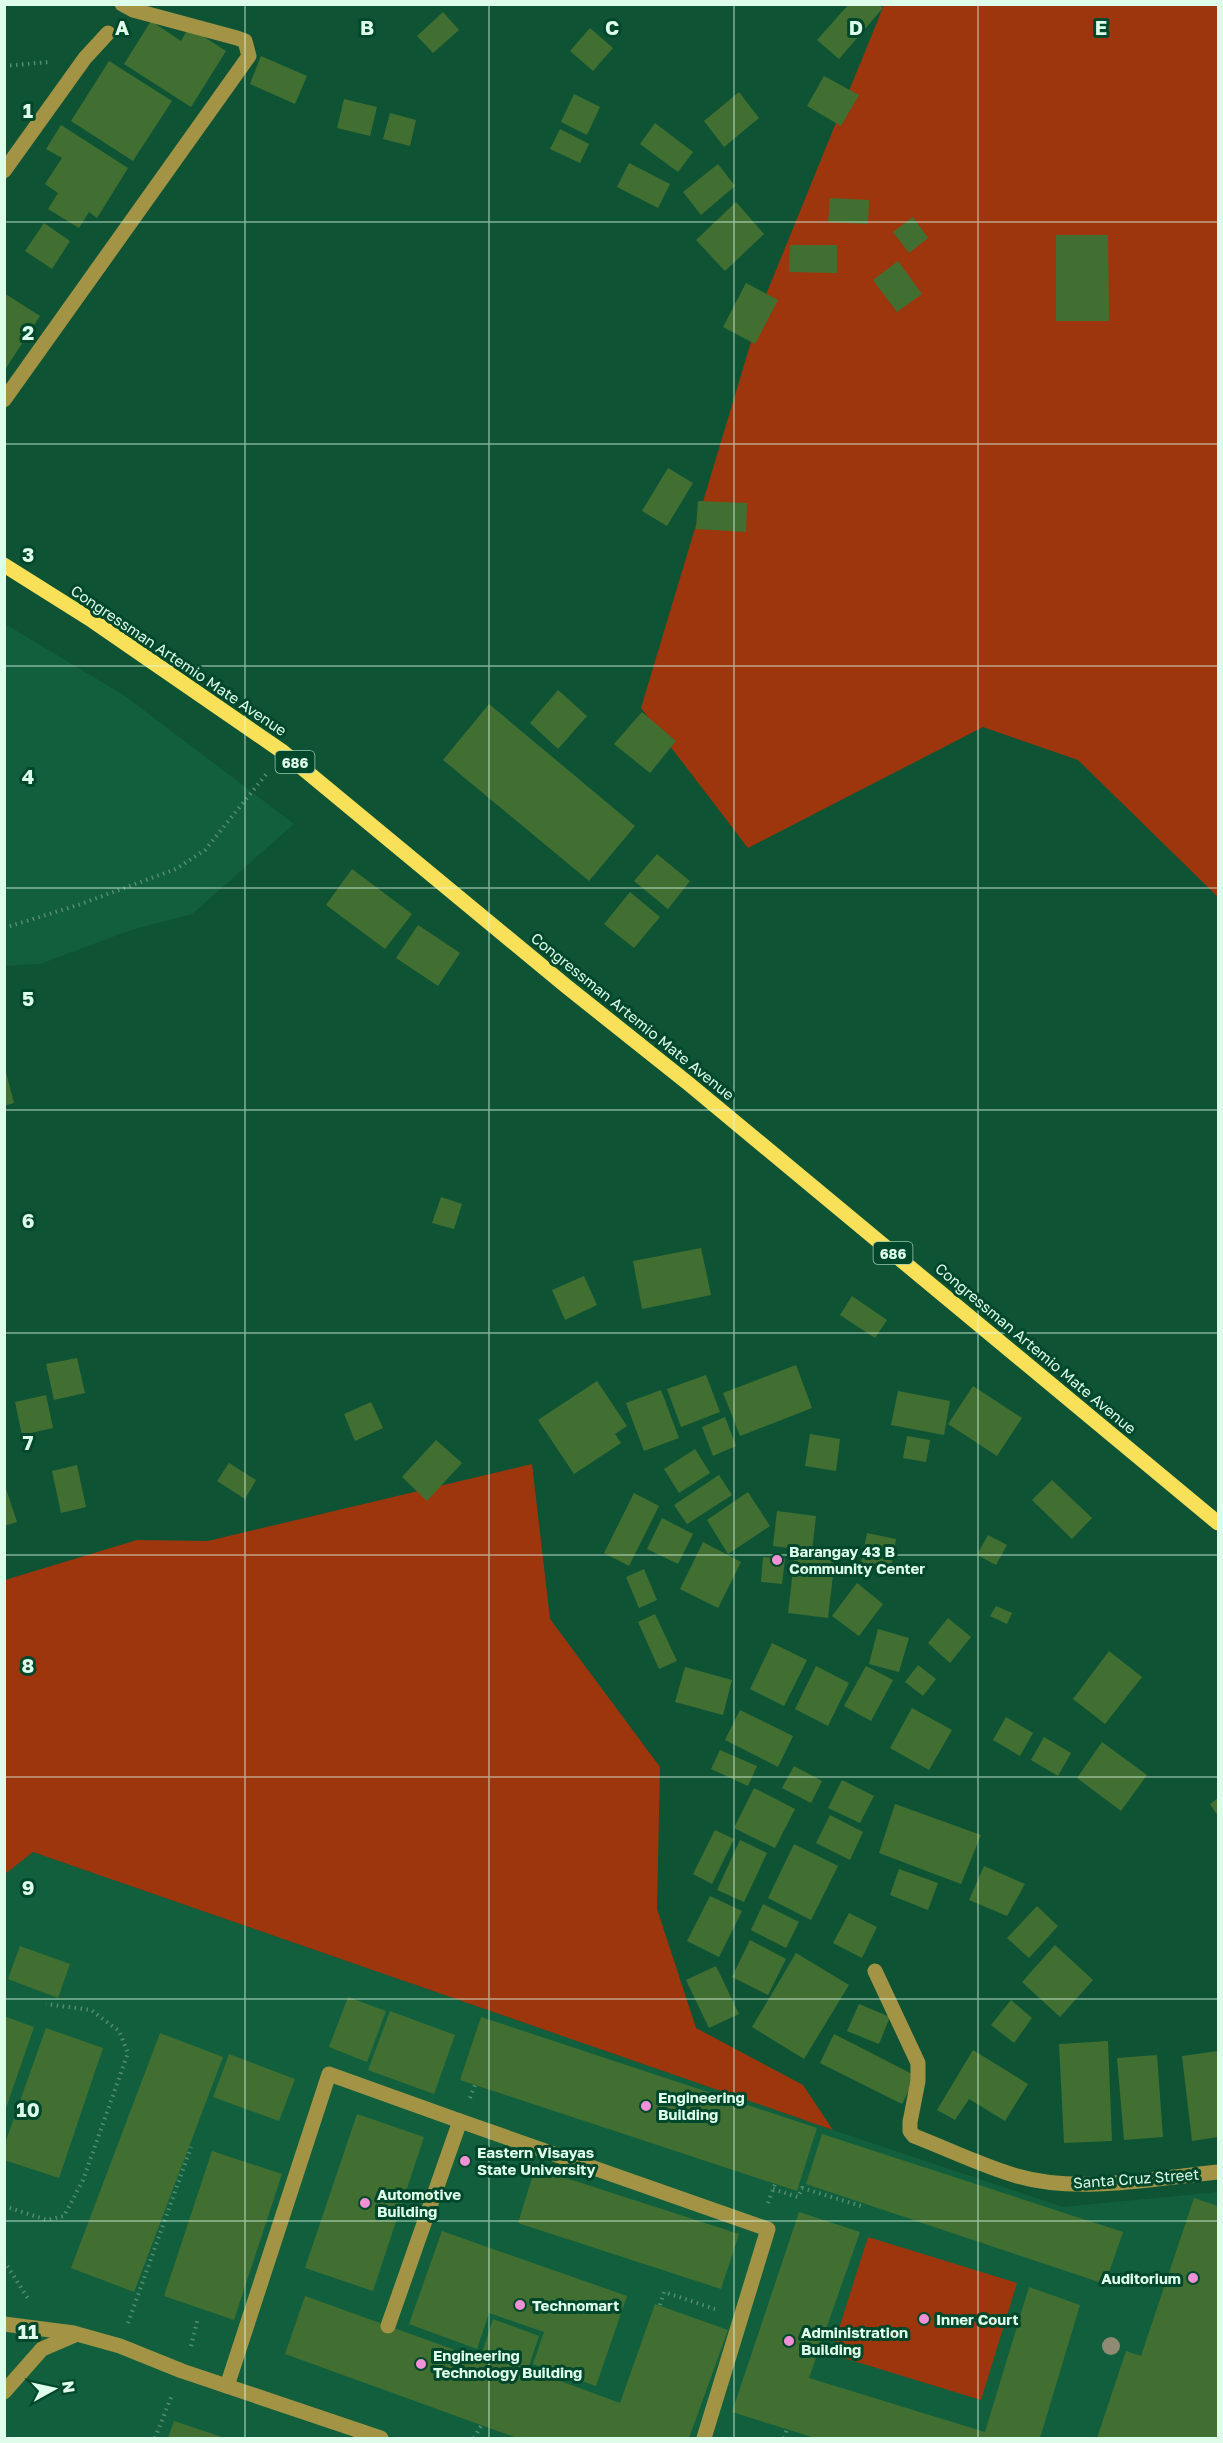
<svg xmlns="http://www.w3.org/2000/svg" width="1223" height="2443" font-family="'Golos Text',sans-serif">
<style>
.built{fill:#125f3d}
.green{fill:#9e360d}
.building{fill:#416f32}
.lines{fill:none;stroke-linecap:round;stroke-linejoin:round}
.path{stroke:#548c71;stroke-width:4;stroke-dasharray:1.5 4.5;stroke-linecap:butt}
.minor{stroke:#a39445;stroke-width:15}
.major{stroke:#f9e059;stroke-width:15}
.tree{fill:#8f8b73}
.grid{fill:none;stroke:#ddfdea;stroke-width:1.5;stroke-opacity:0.55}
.poi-dot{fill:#f391d6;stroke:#00482b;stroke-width:2}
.labels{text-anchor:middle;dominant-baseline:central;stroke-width:6;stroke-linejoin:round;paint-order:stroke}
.shield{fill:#00482b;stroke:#9bc7b1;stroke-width:1.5}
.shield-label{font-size:14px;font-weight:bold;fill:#ddfdea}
.street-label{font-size:15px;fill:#ddfdea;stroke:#00482b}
.poi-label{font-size:15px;font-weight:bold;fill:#ddfdea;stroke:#00482b;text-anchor:start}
.grid-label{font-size:20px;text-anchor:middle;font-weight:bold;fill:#ddfdea;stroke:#00482b;stroke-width:6;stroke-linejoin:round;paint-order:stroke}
</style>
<rect width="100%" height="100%" fill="#0f5335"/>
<g class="built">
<polygon points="5,624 125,696 294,824 192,914 131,930 40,964 5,966"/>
<polygon points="33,1852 833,2130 1063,2207 1218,2192 1218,2438 5,2438 4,1874"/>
</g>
<g class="green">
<polygon points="884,5 1218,5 1218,897 1078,760 983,727 748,848 641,708 763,302"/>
<polygon points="532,1464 550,1619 660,1767 657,1909 696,2028 803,2085 833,2130 33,1852 5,1874 5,1580 137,1540 208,1541"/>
<polygon points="868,2237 1017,2283 981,2400 831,2354"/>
</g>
<g class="building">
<polygon points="849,4 879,4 883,8 839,59 817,40"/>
<polygon points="443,12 459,30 433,53 417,36"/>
<polygon points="151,21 181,41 189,27 226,51 191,107 124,64"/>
<polygon points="590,28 613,48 593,71 570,51"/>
<polygon points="261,56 307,76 295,104 250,84"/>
<polygon points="109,61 172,101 133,161 71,121"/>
<polygon points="824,76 859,95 841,126 807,106"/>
<polygon points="739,92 759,118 724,147 704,121"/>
<polygon points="574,94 600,107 587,135 561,122"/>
<polygon points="344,99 377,107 370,136 337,128"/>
<polygon points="390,113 416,120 410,146 383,139"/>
<polygon points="655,123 693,152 678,172 640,144"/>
<polygon points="61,125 128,168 97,218 89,212 79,228 48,209 58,193 45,184 62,158 46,149"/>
<polygon points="560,129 589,144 580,163 550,149"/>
<polygon points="629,163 670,184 658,208 617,187"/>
<polygon points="718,164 735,186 701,215 683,192"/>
<polygon points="830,198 869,200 868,224 828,222"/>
<polygon points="736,202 764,234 725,271 696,240"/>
<polygon points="913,217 928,238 909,253 893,232"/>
<polygon points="44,223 70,241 52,269 25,251"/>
<polygon points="1056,235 1108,235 1109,321 1056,321"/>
<polygon points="790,245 837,245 837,273 789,272"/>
<polygon points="898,261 922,294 897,312 873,280"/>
<polygon points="746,283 778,300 755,344 723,327"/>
<polygon points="4,293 40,316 4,371"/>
<polygon points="668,468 693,483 667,526 642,511"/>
<polygon points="698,501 747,503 746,532 696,529"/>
<polygon points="558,690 587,716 558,749 530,723"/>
<polygon points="489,704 635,826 589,881 443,760"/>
<polygon points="642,712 676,741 650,773 614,744"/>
<polygon points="657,854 690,881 668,909 634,881"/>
<polygon points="352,869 412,914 385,949 326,905"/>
<polygon points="630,892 660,917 634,948 604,924"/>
<polygon points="418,925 460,953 438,986 396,958"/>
<polygon points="4,1065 14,1103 4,1106"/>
<polygon points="441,1197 462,1204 454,1229 432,1223"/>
<polygon points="701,1248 711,1295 642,1309 633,1261"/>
<polygon points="584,1276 597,1305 565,1320 552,1290"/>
<polygon points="852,1296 887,1320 875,1338 840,1315"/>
<polygon points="77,1358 85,1393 54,1400 46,1364"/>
<polygon points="796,1365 812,1408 740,1436 723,1393"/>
<polygon points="706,1375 720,1412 681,1427 667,1389"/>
<polygon points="597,1381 627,1426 615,1434 621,1443 574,1474 538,1420"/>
<polygon points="973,1386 1022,1418 997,1456 948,1424"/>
<polygon points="661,1390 679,1438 644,1451 626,1403"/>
<polygon points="898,1391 950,1401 944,1435 891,1425"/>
<polygon points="46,1395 53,1428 22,1435 15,1402"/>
<polygon points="371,1402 383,1428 355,1441 344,1414"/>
<polygon points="725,1417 736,1446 713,1456 702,1427"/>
<polygon points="810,1434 840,1439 836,1471 805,1466"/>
<polygon points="907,1436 930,1440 926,1462 903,1458"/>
<polygon points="436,1440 462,1463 427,1501 402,1477"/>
<polygon points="695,1449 710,1473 679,1493 664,1469"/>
<polygon points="229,1463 256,1480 245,1499 217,1481"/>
<polygon points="77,1465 86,1507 61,1513 52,1471"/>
<polygon points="719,1475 732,1495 687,1524 674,1505"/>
<polygon points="1052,1480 1092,1518 1072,1539 1032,1500"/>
<polygon points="4,1483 17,1522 4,1526"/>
<polygon points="748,1492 770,1526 728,1554 707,1520"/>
<polygon points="634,1493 659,1506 629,1566 604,1553"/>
<polygon points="777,1511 816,1516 812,1551 773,1546"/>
<polygon points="662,1518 693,1534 678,1564 647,1549"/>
<polygon points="867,1533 896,1539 890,1574 860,1568"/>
<polygon points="988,1535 1007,1545 996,1565 977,1555"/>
<polygon points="703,1542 741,1562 718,1608 680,1589"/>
<polygon points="795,1553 835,1558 828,1618 788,1613"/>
<polygon points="763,1557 785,1559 782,1584 761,1582"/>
<polygon points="644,1569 657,1600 639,1608 626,1577"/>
<polygon points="857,1583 883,1604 859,1636 832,1616"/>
<polygon points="996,1606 1012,1613 1007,1624 990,1616"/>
<polygon points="655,1614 677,1661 659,1669 638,1622"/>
<polygon points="948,1618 971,1637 950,1663 928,1643"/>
<polygon points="878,1629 909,1638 899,1672 869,1664"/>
<polygon points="772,1643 807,1660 784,1706 750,1689"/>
<polygon points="1109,1651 1142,1677 1105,1724 1073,1699"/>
<polygon points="918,1665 936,1679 923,1696 905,1682"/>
<polygon points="816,1666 849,1683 828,1726 795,1709"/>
<polygon points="866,1666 893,1680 871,1721 844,1706"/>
<polygon points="685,1667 732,1680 723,1715 675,1702"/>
<polygon points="912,1708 952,1730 929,1770 890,1748"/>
<polygon points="740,1710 793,1736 778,1767 725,1740"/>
<polygon points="1006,1717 1033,1733 1020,1756 993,1740"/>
<polygon points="1044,1737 1071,1753 1058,1776 1031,1760"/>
<polygon points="1102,1742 1147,1775 1121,1811 1077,1778"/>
<polygon points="720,1750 757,1766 748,1786 711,1769"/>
<polygon points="794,1766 822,1781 811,1803 782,1788"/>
<polygon points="842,1780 874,1796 860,1823 828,1808"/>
<polygon points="754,1788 795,1809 775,1848 734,1828"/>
<polygon points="1218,1798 1218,1816 1210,1804"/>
<polygon points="895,1804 981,1835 961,1884 879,1853"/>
<polygon points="830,1815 863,1832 850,1860 816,1843"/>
<polygon points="715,1830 734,1839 712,1884 693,1874"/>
<polygon points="740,1840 767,1853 744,1902 717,1890"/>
<polygon points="794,1844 838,1866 811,1920 768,1898"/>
<polygon points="984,1866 1025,1884 1007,1916 969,1900"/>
<polygon points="899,1869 938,1883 928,1910 890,1895"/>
<polygon points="710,1896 742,1911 719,1957 687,1941"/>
<polygon points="763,1904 799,1922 786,1948 751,1930"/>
<polygon points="1037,1906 1058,1926 1029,1958 1007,1938"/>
<polygon points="849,1913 877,1927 862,1958 833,1943"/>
<polygon points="750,1940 786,1959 768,1995 732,1977"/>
<polygon points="1055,1945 1093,1980 1060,2017 1022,1982"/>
<polygon points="20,1946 70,1964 58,1998 8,1979"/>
<polygon points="796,1953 849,1985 804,2059 752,2027"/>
<polygon points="716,1966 739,2014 709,2028 686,1980"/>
<polygon points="348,1997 386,2011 367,2062 329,2047"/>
<polygon points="1011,2000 1032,2018 1014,2043 991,2025"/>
<polygon points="859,2004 890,2017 879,2044 847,2031"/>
<polygon points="390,2011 455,2035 434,2094 368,2070"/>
<polygon points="4,2016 34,2027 5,2111 4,2111"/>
<polygon points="481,2017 817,2128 797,2191 460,2080"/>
<polygon points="46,2028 103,2048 59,2178 4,2160 4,2146"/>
<polygon points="160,2033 223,2057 134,2292 71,2268"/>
<polygon points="834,2034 916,2076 902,2104 820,2063"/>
<polygon points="1108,2041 1112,2141 1064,2143 1059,2044"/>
<polygon points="973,2050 1028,2084 1005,2121 969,2099 955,2120 937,2110"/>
<polygon points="1218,2051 1218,2137 1192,2141 1182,2056"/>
<polygon points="229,2054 295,2079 279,2121 213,2097"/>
<polygon points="1157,2055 1163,2137 1124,2140 1117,2058"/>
<polygon points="357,2114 424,2137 373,2291 305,2268"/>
<polygon points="822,2134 1123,2232 1105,2284 806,2184"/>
<polygon points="212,2151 282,2174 234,2320 164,2296"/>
<polygon points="535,2168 739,2234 721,2289 518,2223"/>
<polygon points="1194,2198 1218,2206 1218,2438 1097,2438 1126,2351 1141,2356"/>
<polygon points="799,2212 860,2232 809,2378 985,2432 1029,2287 1080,2305 1040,2438 815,2438 732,2412"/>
<polygon points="442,2231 627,2296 596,2386 533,2364 544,2332 489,2313 477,2349 409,2324"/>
<polygon points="305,2296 480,2359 493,2319 539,2336 528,2369 620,2403 655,2304 728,2330 689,2438 517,2438 285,2354"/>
<polygon points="174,2421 225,2438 168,2438"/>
</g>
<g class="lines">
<g class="path">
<polyline points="4,66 49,62"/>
<polyline points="4,928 78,905 176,869 205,850 268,772"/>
<polyline points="470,2098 475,2085"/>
<polyline points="773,2189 798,2197 802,2188 861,2206"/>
<polyline points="768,2203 775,2184"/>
<polyline points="4,2206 47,2220 64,2216 83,2180 128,2053 119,2031 91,2010 46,2004"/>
<polyline points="4,2261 29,2300"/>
<polyline points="660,2305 664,2292 715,2309"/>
<polyline points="128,2323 191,2147"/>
<polyline points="191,2346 198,2318"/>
<polyline points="155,2438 172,2395"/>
<polyline points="474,2438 481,2426"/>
<polyline points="784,2438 787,2429"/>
</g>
<g class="minor">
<polyline points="4,171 85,58 108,33"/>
<polyline points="4,400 249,56 245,41 237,38 133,10 122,4"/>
<path d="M875,1971L918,2063V2081L910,2122V2131L914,2136C948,2149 982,2166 1017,2176C1078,2194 1156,2178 1218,2172"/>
<polyline points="4,2324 74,2333"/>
<polyline points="388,2326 460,2121 759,2226 768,2229 704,2438"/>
<polyline points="227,2386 329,2074 460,2121"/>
<polyline points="4,2392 42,2349 77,2334 120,2346 182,2371 381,2438"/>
</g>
<polyline class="major" points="4,565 93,621 283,752 566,986 689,1084 1218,1523"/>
</g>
<circle class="tree" cx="1111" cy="2346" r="9"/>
<path class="grid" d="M245,4V2438M489,4V2438M734,4V2438M978,4V2438M4,222H1218M4,444H1218M4,666H1218M4,888H1218M4,1110H1218M4,1333H1218M4,1555H1218M4,1777H1218M4,1999H1218M4,2221H1218"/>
<g class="poi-dot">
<circle cx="777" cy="1560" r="6"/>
<circle cx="646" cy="2106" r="6"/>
<circle cx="465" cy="2161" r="6"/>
<circle cx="365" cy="2203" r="6"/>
<circle cx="1193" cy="2278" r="6"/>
<circle cx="520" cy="2305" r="6"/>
<circle cx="924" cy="2319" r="6"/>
<circle cx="789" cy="2341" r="6"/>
<circle cx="421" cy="2364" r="6"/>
</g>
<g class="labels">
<g class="shield">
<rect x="275.5" y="751" width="39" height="22" rx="4.5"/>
<rect x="873.5" y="1242" width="39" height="22" rx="4.5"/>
</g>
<g class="shield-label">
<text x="295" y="762">686</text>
<text x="893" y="1253">686</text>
</g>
<g class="street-label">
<text transform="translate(179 660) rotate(34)">Congressman Artemio Mate Avenue</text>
<text transform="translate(633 1016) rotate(39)">Congressman Artemio Mate Avenue</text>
<text transform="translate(1036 1348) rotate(40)">Congressman Artemio Mate Avenue</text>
<text transform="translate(1136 2178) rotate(-4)">Santa Cruz Street</text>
</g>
<g class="poi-label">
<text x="789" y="1551">Barangay 43 B<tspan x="789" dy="17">Community Center</tspan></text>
<text x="658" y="2097">Engineering<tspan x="658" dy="17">Building</tspan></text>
<text x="477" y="2152">Eastern Visayas<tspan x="477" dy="17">State University</tspan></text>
<text x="377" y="2194">Automotive<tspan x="377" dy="17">Building</tspan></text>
<text x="1181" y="2278" text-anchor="end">Auditorium</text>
<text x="532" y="2305">Technomart</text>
<text x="936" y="2319">Inner Court</text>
<text x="801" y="2332">Administration<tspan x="801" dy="17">Building</tspan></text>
<text x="433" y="2355">Engineering<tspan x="433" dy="17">Technology Building</tspan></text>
</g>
</g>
<g class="grid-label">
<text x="122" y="35">A</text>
<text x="367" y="35">B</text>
<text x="612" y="35">C</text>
<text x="856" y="35">D</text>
<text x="1101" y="35">E</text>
<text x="28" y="118">1</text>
<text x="28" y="340">2</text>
<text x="28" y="562">3</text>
<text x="28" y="784">4</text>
<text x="28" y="1006">5</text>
<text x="28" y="1228">6</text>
<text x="28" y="1450">7</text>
<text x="28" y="1673">8</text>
<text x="28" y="1895">9</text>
<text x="28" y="2117">10</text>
<text x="28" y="2339">11</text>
</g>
<rect width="1223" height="2443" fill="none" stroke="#ddfdea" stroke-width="12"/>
<g transform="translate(54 2389) rotate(82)" stroke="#00482b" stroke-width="4.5" paint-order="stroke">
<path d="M0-4.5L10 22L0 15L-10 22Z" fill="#ddfdea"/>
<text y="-9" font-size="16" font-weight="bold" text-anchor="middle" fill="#ddfdea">N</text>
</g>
</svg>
